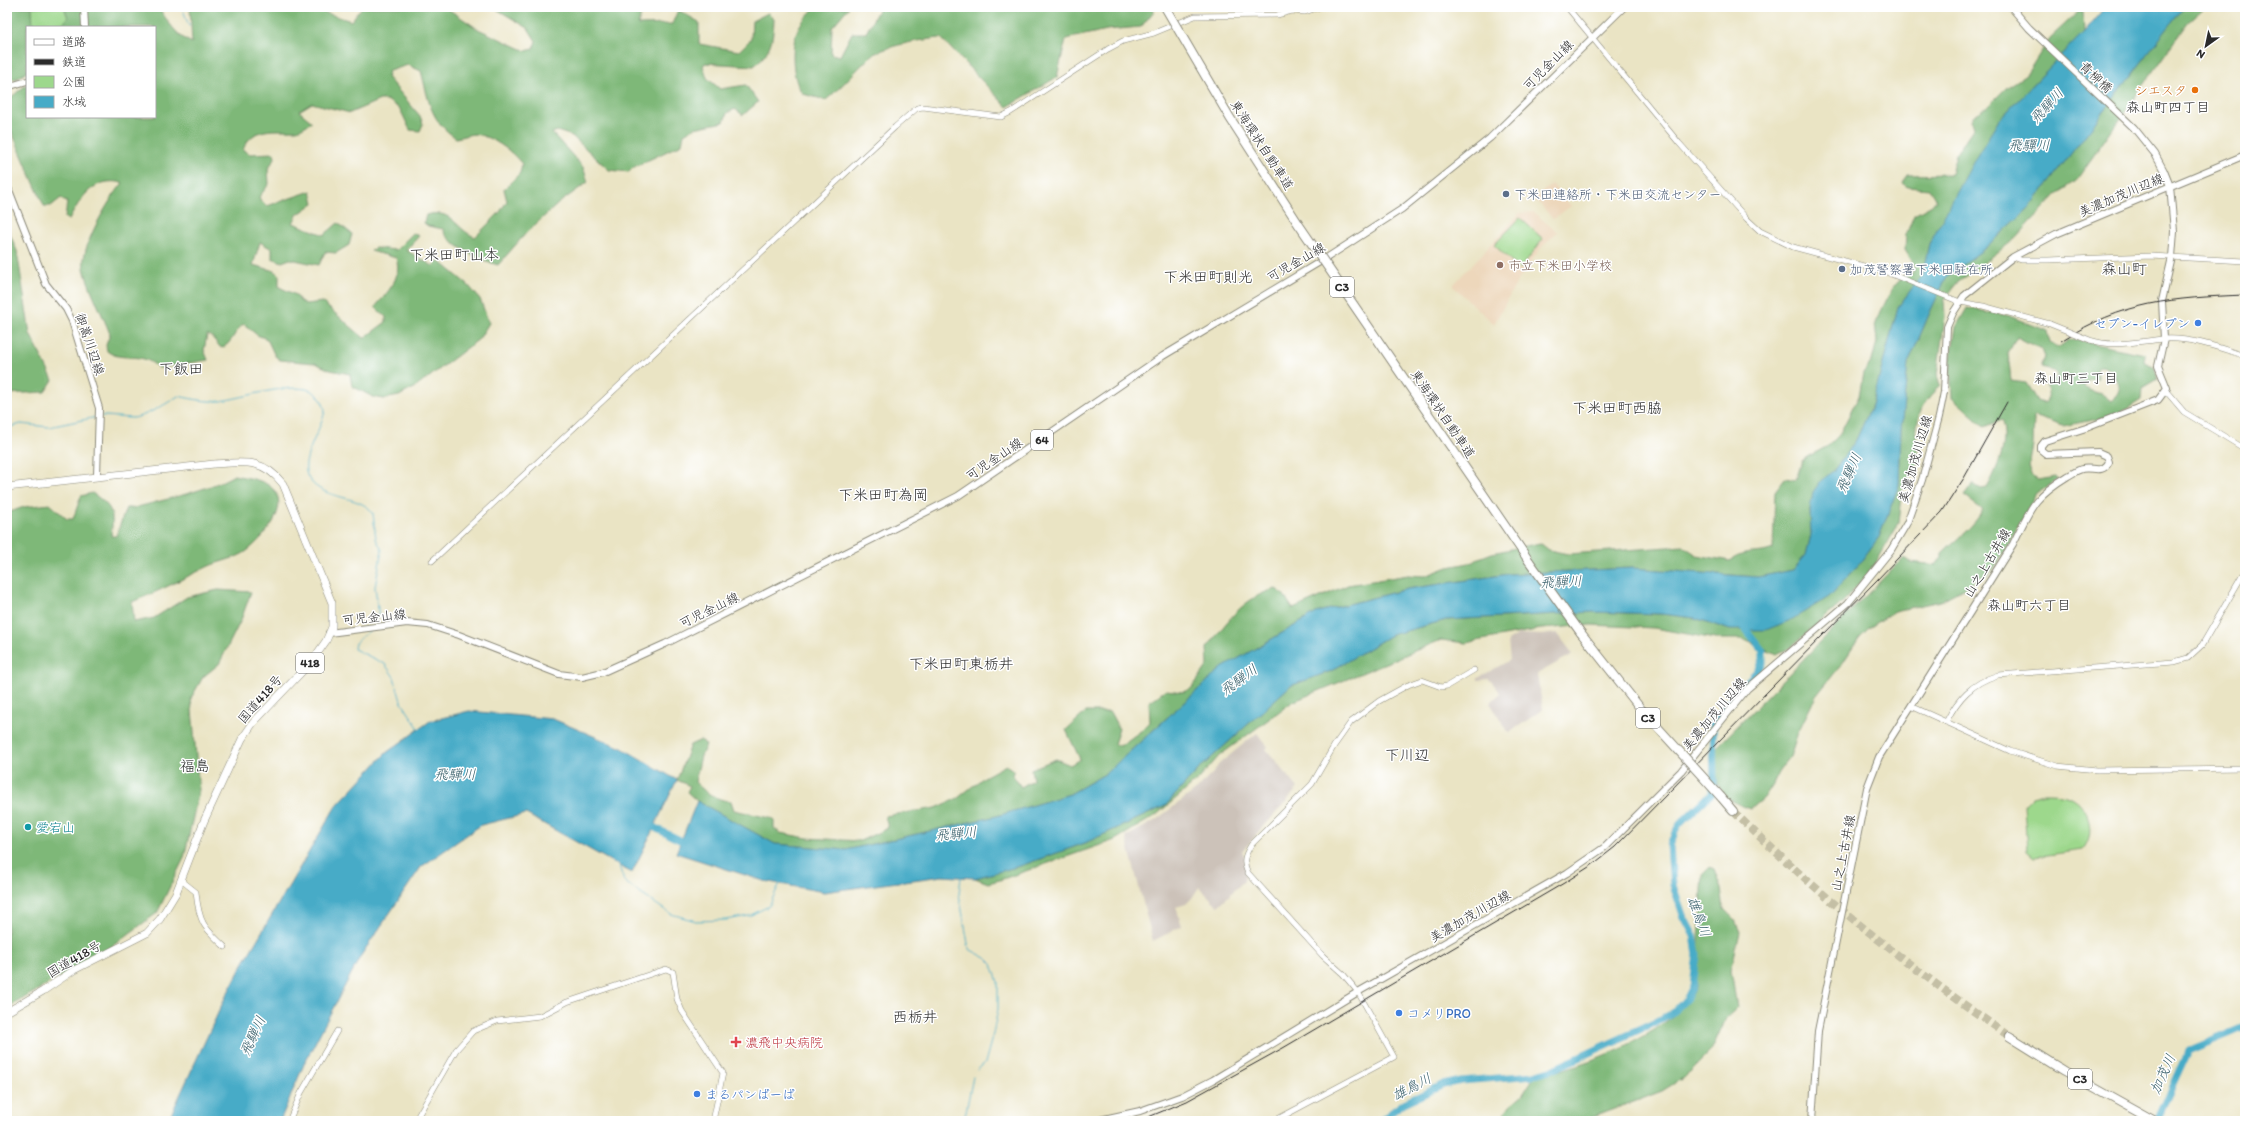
<svg xmlns="http://www.w3.org/2000/svg" width="2252" height="1128" font-family="Itim,'Klee One',sans-serif">
<style>
.built{fill:#edd7bb}
.industrial{fill:#ccc2b9}
.green{fill:#9dd88c;stroke:#64825c}
.forest{fill:#7eb878;stroke:#547252;fill-rule:evenodd}
.water{fill:#47abc7;stroke:#396b79}
.lines{fill:none;stroke-linecap:round;stroke-linejoin:round}
.stream{stroke:#47abc7;stroke-width:1}
.river{stroke:#47abc7;stroke-width:7}
.motorway-tunnel{stroke:#c4bfa5;stroke-width:8;stroke-dasharray:8 4;stroke-linecap:butt}
.tertiary-casing{stroke:#8a8878;stroke-width:6}
.secondary-casing{stroke:#8a8878;stroke-width:8}
.primary-casing{stroke:#8a8878;stroke-width:8}
.trunk-casing{stroke:#8a8878;stroke-width:8}
.motorway-casing{stroke:#8a8878;stroke-width:10}
.tertiary{stroke:#fff;stroke-width:5}
.secondary{stroke:#fff;stroke-width:6}
.primary{stroke:#fff;stroke-width:6}
.trunk{stroke:#fff;stroke-width:7}
.motorway{stroke:#fff;stroke-width:8}
.rail{stroke:#2b2b2b;stroke-width:1}
.tertiary-bridge-casing{stroke:#8a8878;stroke-width:6;stroke-linecap:butt}
.motorway-bridge-casing{stroke:#8a8878;stroke-width:10;stroke-linecap:butt}
.tertiary-bridge{stroke:#fff;stroke-width:5}
.motorway-bridge{stroke:#fff;stroke-width:8}
.food-dot{fill:#e8710a;stroke:#fff;stroke-width:1.5}
.service-dot{fill:#5c6f8a;stroke:#fff;stroke-width:1.5}
.education-dot{fill:#8d6e63;stroke:#fff;stroke-width:1.5}
.shop-dot{fill:#3f7fe0;stroke:#fff;stroke-width:1.5}
.culture-dot{fill:#0f9aa8;stroke:#fff;stroke-width:1.5}
.health-dot{fill:#e0444e;stroke:#fff;stroke-width:1.5}
.labels{text-anchor:middle;dominant-baseline:central;stroke-width:3;stroke-linejoin:round;paint-order:stroke}
.shield{fill:#fff;stroke:#6b6b6b;stroke-width:1}
.shield-label{font-size:12px;font-weight:bold;fill:#2b2b2b}
.street-label{font-size:13px;fill:#2b2b2b;stroke:#fff}
.food-label{font-size:13px;fill:#c56008;stroke:#fff;text-anchor:end}
.service-label{font-size:13px;fill:#4e5e75;stroke:#fff;text-anchor:start}
.education-label{font-size:13px;fill:#785e54;stroke:#fff;text-anchor:start}
.shop-label{font-size:13px;fill:#366cbe;stroke:#fff;text-anchor:start}
.culture-label{font-size:13px;fill:#0d838f;stroke:#fff;text-anchor:start}
.health-label{font-size:13px;fill:#be3a42;stroke:#fff;text-anchor:start}
.water-label{font-size:14px;font-style:italic;fill:#365e69;stroke:#fff}
.neighbourhood-label{font-size:14px;fill:#2b2b2b;stroke:#fff}
.quarter-label{font-size:15px;fill:#2b2b2b;stroke:#fff}
</style>
<rect width="100%" height="100%" fill="#fff"/>
<filter id="ink" filterUnits="userSpaceOnUse"><feTurbulence type="fractalNoise" baseFrequency=".025" numOctaves="2"/><feDisplacementMap in="SourceGraphic" scale="8" xChannelSelector="R" yChannelSelector="G"/><feConvolveMatrix kernelMatrix="1 2 1 2 8 2 1 2 1" color-interpolation-filters="sRGB"/></filter>
<filter id="wash" filterUnits="userSpaceOnUse"><feTurbulence type="fractalNoise" baseFrequency=".012" numOctaves="4" result="noise"/><feDisplacementMap in="SourceGraphic" scale="16" xChannelSelector="R" yChannelSelector="G"/><feGaussianBlur stdDeviation="0.9" result="paint"/><feColorMatrix in="noise" values="0 0 0 0 0 0 0 0 0 0 0 0 0 0 0 0 0 1.4 0 .05"/><feComposite in="paint" operator="in"/></filter>
<g filter="url(#wash)">
<rect width="100%" height="100%" fill="#eae4c4"/>
<g class="built">
<polygon points="1552,184 1571,206 1553,219 1538,202 1532,200"/>
<polygon points="1533,212 1557,232 1541,248 1517,282 1494,324 1454,287 1454,284 1520,213"/>
</g>
<g class="industrial">
<polygon points="1557,633 1573,654 1537,674 1543,709 1509,733 1490,703 1501,693 1489,679 1478,680 1478,678 1510,660 1508,641 1519,634 1542,635"/>
<polygon points="1257,733 1268,747 1266,749 1298,788 1242,851 1248,864 1244,881 1218,906 1199,887 1192,898 1186,904 1176,907 1182,926 1153,941 1126,837 1156,820 1197,789 1213,773 1219,764"/>
</g>
<g class="green">
<polygon points="7,7 70,7 72,27 27,27 22,45 7,45"/>
<polygon points="1520,218 1543,239 1520,269 1494,245"/>
<path d="M2044,793C2052,793 2059,793 2066,795C2088,803 2098,833 2082,850L2034,857L2027,851L2024,804L2032,796Z"/>
</g>
<g class="forest">
<polygon points="11,7 32,7 33,27 27,27 27,72 16,79 7,78 8,60 13,31"/>
<path d="M64,7H158C168,21 176,36 192,43L190,7H308L351,21L362,7H445L478,29L526,51L533,49L536,41L528,28L493,7H643L638,25L672,24L678,10L699,22V44L739,51L751,39L752,21L768,13L774,19C773,40 771,52 754,66L705,63L703,66L707,78L720,89L746,85L758,102L743,115L735,109L727,113L724,122L694,128L684,134L682,144L634,167L629,172L609,170L572,136L557,131L552,133L583,167L588,182L559,203L527,232L498,265C483,261 446,244 443,229L428,226L424,223L426,215C453,208 455,229 475,237L500,212L507,201L504,189L520,173L522,164C511,150 493,137 475,134C469,134 462,137 456,138C429,120 429,100 421,71L408,65L389,71L387,77L420,116L423,124L420,131L410,130L400,109L387,100H380L350,113L312,103L299,111L312,122C308,124 300,130 296,130C275,131 252,125 243,150L250,154L274,153L275,158L268,169L269,184L259,197L261,201L267,206L311,191L314,203L297,215L293,223L324,235L338,223L352,234L349,245L336,253L325,252L319,265L290,259L282,262L272,258V249L260,242L253,265L275,271L279,275V287L296,295L300,301L306,304L322,302L364,338L386,322V317L375,307C387,293 403,277 396,258L371,251L375,248L396,250L413,233L419,236L406,250L433,266L438,260L468,285L480,299L489,323L479,339L416,387L399,396L384,399L373,397L352,386L350,374L330,370L315,363L280,360L275,356L267,339L257,335L244,324C234,330 233,344 221,348L211,336L207,335L204,350L208,360L158,368C142,350 122,363 107,351L106,345L110,334C103,315 88,287 84,268C80,247 109,199 123,183C94,176 81,197 69,220L65,218L67,202L61,198L51,206H44L10,128L9,99L27,84V117H155V27H59L68,18Z"/>
<path d="M816,7H849L832,27L831,54L840,56L852,33H866L878,10L882,7H969L991,11L995,7H1152L1154,11L1141,27L1107,30L1066,39L1057,77L1007,107L941,38C925,39 882,46 870,57C855,71 842,87 826,100L803,94C792,81 791,51 796,34C799,24 808,14 816,7Z"/>
<path d="M2184,7H2205L2187,23L2075,182L2057,194L2015,239L1956,284L1944,300L1945,317L1937,374L1940,386C1914,408 1914,432 1919,463L1903,487L1899,523L1873,568L1842,603L1786,651L1777,654L1742,639H1715L1654,628L1591,625L1541,629L1466,643L1441,640L1292,702L1219,756L1199,779L1155,816L1115,840L1000,880L988,883L975,878L1020,866L1085,843L1165,806L1200,768L1290,686L1331,671L1391,635L1446,620L1593,612L1661,614L1695,618L1730,630L1829,597L1856,568L1879,537L1899,485L1901,429L1908,364L1930,312L1947,276L1984,249L2030,207Z"/>
<path d="M2078,12H2083L2084,32L1999,120L1929,244L1922,275L1898,307L1872,405L1856,440L1834,470L1820,482L1810,510L1811,535L1806,555L1793,570L1758,577L1632,568L1509,574L1407,589L1318,612L1222,668L1105,774L1070,794L997,816L846,850L775,844L697,801L687,792L690,786L677,780L690,745L701,740L706,745L701,756L695,782C706,793 716,800 731,801L734,810L774,819V828L780,833L807,838L860,841L888,828L885,816L936,808L958,798L984,777L1006,765L1014,771L1012,774L1021,787L1033,780L1031,769L1056,759L1070,765L1080,759L1066,730L1086,712H1110L1119,729L1114,744L1120,746L1142,730L1150,722L1149,702L1166,690L1183,692L1192,688L1208,665L1207,648C1226,623 1244,596 1276,589L1283,594L1293,609L1348,585L1408,575L1425,576L1448,567L1474,562L1479,558L1492,553L1540,543L1549,550L1568,554L1683,546L1697,555L1730,561C1746,549 1756,556 1773,549L1775,491L1785,478L1796,480L1802,461L1807,457L1828,446L1839,435L1859,396L1863,373L1872,361L1877,341L1875,323L1892,289L1907,272L1912,274L1915,266L1905,250L1906,235L1914,215L1932,205L1936,200L1929,189L1907,187L1903,183L1908,175L1951,174L1956,154L1974,127L1971,120L1973,116L1986,108L2006,88L2026,75L2050,38Z"/>
<polygon points="7,227 17,251 30,334 53,380 45,392 7,394"/>
<path d="M1967,308L2009,316L2048,331L2050,343L2059,347L2070,339L2145,354L2144,363L2156,368L2157,379L2142,388L2141,400L2117,415L2063,426L2034,416L2033,445L2029,466L2033,477L2038,480L2055,477L2058,480L2036,494L2004,553L1988,575L1977,578L1970,585L1940,601L1895,611L1869,628L1859,638L1842,664L1816,696L1798,732L1790,757L1779,771L1773,784L1764,798L1751,809C1713,797 1716,783 1716,748L1903,558L1911,562L1936,565L1942,557V553C1956,539 1973,528 1983,510L1964,496L1973,484L1981,489L1987,488C1997,470 2010,440 2001,420L1985,427L1952,397L1950,364L1956,327ZM2017,337L2042,350L2045,357L2041,368L2053,371L2057,375L2056,378L2046,383L2048,394L2045,402L2042,403L2037,401L2026,383L2011,381L2008,353ZM2101,366C2110,367 2121,381 2119,390C2118,394 2114,398 2111,401L2102,394L2090,391L2083,386L2088,381L2097,379L2098,377L2097,369Z"/>
<path d="M234,475C247,478 265,479 274,490C290,510 262,539 247,551C236,559 219,561 207,567C182,579 158,592 132,602L134,622L154,618L187,597L218,590L251,592L241,620L219,664L203,677L191,698L199,790L184,858L157,913L111,947L7,1008V513L24,507L50,504L67,519H73L81,496L92,493C113,507 114,512 111,536H116L126,508H134C162,500 210,490 234,475Z"/>
<path d="M1709,868L1714,870L1721,889L1724,909L1735,920L1740,932L1731,970L1737,1008L1726,1018L1712,1049L1683,1078L1662,1091L1582,1121H1499L1508,1108L1522,1096L1534,1077C1585,1065 1670,1037 1696,988L1703,874Z"/>
</g>
<g class="water">
<polygon points="2105,7 2184,7 2030,207 1984,249 1947,276 1930,312 1908,364 1901,429 1899,485 1879,537 1856,568 1829,597 1791,620 1766,630 1730,630 1695,618 1661,614 1593,612 1446,620 1391,635 1331,671 1290,686 1200,768 1165,806 1085,843 1020,866 975,878 942,876 824,892 764,881 676,853 697,801 775,844 846,850 997,816 1070,794 1105,774 1222,668 1318,612 1407,589 1509,574 1632,568 1758,577 1793,570 1806,555 1811,535 1810,510 1813,492 1820,482 1834,470 1856,440 1872,405 1898,307 1922,275 1929,244 1975,159 1999,120 2084,32"/>
<polygon points="469,711 553,719 622,748 677,780 632,873 526,814 481,825 421,867 360,957 305,1062 280,1121 168,1121 225,998 244,962 336,806 386,753 430,721"/>
</g>
<g class="lines">
<g class="stream">
<polyline points="182,7 189,26"/>
<path d="M102,416C113,416 123,418 133,418C142,418 170,402 178,396C192,399 206,402 220,401C247,397 280,385 306,389C317,391 323,401 325,410C322,430 297,462 309,479C324,501 360,494 373,513L376,539L382,550L375,587L379,616L374,624"/>
<polyline points="7,428 21,424 49,427 97,417"/>
<polyline points="370,630 355,643 354,649 385,664 394,677 401,701 419,729"/>
<polyline points="619,866 624,881 638,892 671,914 696,921 726,920 749,916 769,906 780,883"/>
<polyline points="961,877 959,894 969,949 986,958 992,964 998,982 998,1009 993,1034 985,1063 977,1070"/>
<polyline points="964,1121 973,1077"/>
</g>
<g class="river">
<polyline points="647,824 688,844"/>
<polyline points="1380,1121 1404,1103 1443,1085 1461,1081 1534,1075 1554,1069 1654,1023 1675,1011 1687,998 1693,986 1697,954 1694,936 1683,915 1673,885 1670,846 1675,832 1680,824 1712,793 1714,783 1713,724 1730,699 1758,670 1763,661 1763,651 1741,623"/>
<polyline points="2156,1121 2188,1051 2245,1027"/>
</g>
</g>
</g>
<g filter="url(#ink)">
<g class="lines">
<path class="motorway-tunnel" d="M1733,811C1820,897 1909,967 2009,1036"/>
<g class="tertiary-casing">
<g id="tertiary">
<polyline points="1567,7 1679,143 1747,219 1760,231 1793,247 1886,272 1960,302 1983,306 2050,324"/>
<polyline points="2013,257 2021,260 2048,260 2151,256 2245,261"/>
<path d="M2090,340C2114,348 2139,341 2164,339C2191,337 2220,348 2245,356"/>
<polyline points="2166,391 2184,412 2245,449"/>
<polyline points="432,561 895,127 917,108 923,107 1001,117 1011,112 1108,49 1123,41 1154,33 1195,16 1277,15 1292,11 1305,12 1320,7"/>
<polyline points="1911,706 2010,751 2057,766 2097,770 2245,768"/>
<path d="M1946,722C1958,698 1972,683 1998,675L2174,662L2188,658L2202,645L2245,571"/>
<path d="M181,880L196,892C199,922 203,927 225,947"/>
<polyline points="289,1121 301,1093 337,1031"/>
<polyline points="415,1121 456,1050 473,1031 497,1021 540,1016 567,1002 666,969 673,972 677,999 682,1011 723,1073 713,1121"/>
<path d="M1274,1121L1394,1057L1358,992L1343,974L1323,956L1248,873C1242,861 1245,855 1251,845L1312,784L1334,746L1351,722L1379,701L1408,685L1422,680L1441,687L1447,686L1474,670"/>
</g>
</g>
<g class="secondary-casing">
<g id="secondary">
<polyline points="84,7 85,27"/>
<polyline points="7,87 27,81"/>
<polyline points="7,185 46,284 66,309 72,321 99,408 97,476"/>
<polyline points="1095,1121 1140,1111 1182,1096 1213,1080 1358,992 1567,873 1605,847 1681,771 1747,689 1848,603 1891,550 1907,523 1922,480 1939,417 1944,392 1947,327 1953,313 1964,296 2013,257 2056,234 2245,155"/>
<path d="M1812,1121L1818,1031L1867,788L1879,757L2013,544C2031,508 2032,498 2068,476C2072,474 2077,470 2082,469C2092,466 2102,475 2109,462L2107,456L2098,452L2046,454L2041,450V446L2045,441L2086,428L2158,400L2167,388L2158,366L2164,339L2162,301L2172,257L2174,231L2170,186L2164,171L2155,154L2134,128L2029,28L2011,7"/>
</g>
</g>
<g class="primary-casing">
<polyline id="primary" points="329,633 407,623 428,625 459,635 559,674 582,677 603,672 665,644 958,496 1163,356 1328,257 1402,209 1490,138 1624,7"/>
</g>
<g class="trunk-casing">
<path id="trunk" d="M7,487L214,464C244,462 263,458 283,484L332,603V627L326,641L312,661L253,723L242,739L204,821L176,893L160,919L147,933L74,970L43,991L7,1012"/>
</g>
<g class="motorway-casing">
<g id="motorway">
<polyline points="1529,561 1581,633"/>
<polyline points="1721,797 1733,811"/>
<polyline points="2009,1036 2065,1071 2155,1121"/>
</g>
</g>
<use href="#tertiary" class="tertiary"/>
<use href="#secondary" class="secondary"/>
<use href="#primary" class="primary"/>
<use href="#trunk" class="trunk"/>
<use href="#motorway" class="motorway"/>
<g class="rail">
<path d="M2061,341C2123,301 2173,298 2245,295"/>
<polyline points="1132,1121 1146,1118 1187,1101 1283,1048 1564,883 1592,865 1615,847 1876,581 1942,512 1964,478 2007,402"/>
</g>
<g class="tertiary-bridge-casing">
<polyline id="tertiary-bridge" points="2050,324 2090,340"/>
</g>
<g class="motorway-bridge-casing">
<g id="motorway-bridge">
<polyline points="1165,7 1230,118 1299,225 1529,561"/>
<polyline points="1581,633 1641,709 1721,797"/>
</g>
</g>
<use href="#tertiary-bridge" class="tertiary-bridge"/>
<use href="#motorway-bridge" class="motorway-bridge"/>
</g>
</g>
<circle class="food-dot" cx="2195" cy="90" r="4"/>
<g class="service-dot">
<circle cx="1506" cy="194" r="4"/>
<circle cx="1842" cy="269" r="4"/>
</g>
<circle class="education-dot" cx="1500" cy="265" r="4"/>
<g class="shop-dot">
<circle cx="2198" cy="323" r="4"/>
<circle cx="1399" cy="1013" r="4"/>
<circle cx="697" cy="1094" r="4"/>
</g>
<circle class="culture-dot" cx="28" cy="827" r="4"/>
<path class="health-dot" d="M734 1036h4v4h4v4h-4v4h-4v-4h-4v-4h4z"/>
<g class="labels">
<g class="shield">
<rect x="1330" y="277" width="24" height="20" rx="3"/>
<rect x="1031" y="430" width="22" height="20" rx="3"/>
<rect x="296" y="653" width="28" height="20" rx="3"/>
<rect x="1636" y="708" width="24" height="20" rx="3"/>
<rect x="2068" y="1069" width="24" height="20" rx="3"/>
</g>
<g class="shield-label">
<text x="1342" y="287">C3</text>
<text x="1042" y="440">64</text>
<text x="310" y="663">418</text>
<text x="1648" y="718">C3</text>
<text x="2080" y="1079">C3</text>
</g>
<g class="street-label">
<text transform="translate(1548 65) rotate(-45)">可児金山線</text>
<text transform="translate(2096 77) rotate(43)">青柳橋</text>
<text transform="translate(1262 145) rotate(57)">東海環状自動車道</text>
<text transform="translate(2121 195) rotate(-23)">美濃加茂川辺線</text>
<text transform="translate(1296 262) rotate(-30)">可児金山線</text>
<text transform="translate(90 344) rotate(71)">御嵩川辺線</text>
<text transform="translate(1443 414) rotate(56)">東海環状自動車道</text>
<text transform="translate(994 459) rotate(-34)">可児金山線</text>
<text transform="translate(1915 459) rotate(-74)">美濃加茂川辺線</text>
<text transform="translate(1987 563) rotate(-59)">山之上古井線</text>
<text transform="translate(709 610) rotate(-26)">可児金山線</text>
<text transform="translate(374 617) rotate(-6)">可児金山線</text>
<text transform="translate(260 699) rotate(-49)">国道418号</text>
<text transform="translate(1714 714) rotate(-50)">美濃加茂川辺線</text>
<text transform="translate(1843 853) rotate(-79)">山之上古井線</text>
<text transform="translate(1470 916) rotate(-30)">美濃加茂川辺線</text>
<text transform="translate(74 959) rotate(-30)">国道418号</text>
</g>
<g class="food-label">
<text x="2187" y="90">シエスタ</text>
</g>
<g class="service-label">
<text x="1514" y="194">下米田連絡所・下米田交流センター</text>
<text x="1850" y="269">加茂警察署下米田駐在所</text>
</g>
<g class="education-label">
<text x="1508" y="265">市立下米田小学校</text>
</g>
<g class="shop-label">
<text x="2190" y="323" text-anchor="end">セブン-イレブン</text>
<text x="1407" y="1013">コメリPRO</text>
<text x="705" y="1094">まるパンばーば</text>
</g>
<g class="culture-label">
<text x="36" y="827">愛宕山</text>
</g>
<g class="health-label">
<text x="745" y="1042">濃飛中央病院</text>
</g>
<g class="water-label">
<text transform="translate(2047 106) rotate(-48)">飛騨川</text>
<text x="2029" y="145">飛驒川</text>
<text transform="translate(1849 473) rotate(-66)">飛騨川</text>
<text transform="translate(1561 582) rotate(-3)">飛騨川</text>
<text transform="translate(1239 680) rotate(-36)">飛騨川</text>
<text x="455" y="774">飛騨川</text>
<text transform="translate(956 834) rotate(-5)">飛騨川</text>
<text transform="translate(1699 917) rotate(70)">雄鳥川</text>
<text transform="translate(253 1036) rotate(-65)">飛騨川</text>
<text transform="translate(2163 1074) rotate(-66)">加茂川</text>
<text transform="translate(1412 1087) rotate(-28)">雄鳥川</text>
</g>
<g class="neighbourhood-label">
<text x="2168" y="107">森山町四丁目</text>
<text x="2076" y="378">森山町三丁目</text>
<text x="2029" y="605">森山町六丁目</text>
</g>
<g class="quarter-label">
<text x="454" y="255">下米田町山本</text>
<text x="2124" y="269">森山町</text>
<text x="1208" y="277">下米田町則光</text>
<text x="181" y="369">下飯田</text>
<text x="1617" y="408">下米田町西脇</text>
<text x="883" y="495">下米田町為岡</text>
<text x="961" y="664">下米田町東栃井</text>
<text x="1407" y="755">下川辺</text>
<text x="195" y="766">福島</text>
<text x="915" y="1017">西栃井</text>
</g>
</g>
<rect width="2252" height="1128" fill="none" stroke="#fff" stroke-width="24"/>
<rect x="26" y="26" width="130" height="92" fill="#ffffff" stroke="#aaaaaa"/>
<rect x="34" y="39" width="20" height="6" fill="#ffffff" stroke="#aaaaaa"/>
<text x="62" y="46" font-size="12" fill="#2b2b2b">道路</text>
<rect x="34" y="59" width="20" height="6" fill="#2b2b2b" stroke="#aaaaaa"/>
<text x="62" y="66" font-size="12" fill="#2b2b2b">鉄道</text>
<rect x="34" y="76" width="20" height="12" fill="#9dd88c" stroke="#aaaaaa"/>
<text x="62" y="86" font-size="12" fill="#2b2b2b">公園</text>
<rect x="34" y="96" width="20" height="12" fill="#47abc7" stroke="#aaaaaa"/>
<text x="62" y="106" font-size="12" fill="#2b2b2b">水域</text>
<g transform="translate(2206 46) rotate(213)" stroke="#ffffff" stroke-width="3" paint-order="stroke">
<path d="M0-3L7 15L0 10L-7 15Z" fill="#2b2b2b"/>
<text y="-6" font-size="11" font-weight="bold" text-anchor="middle" fill="#2b2b2b">N</text>
</g>
</svg>
